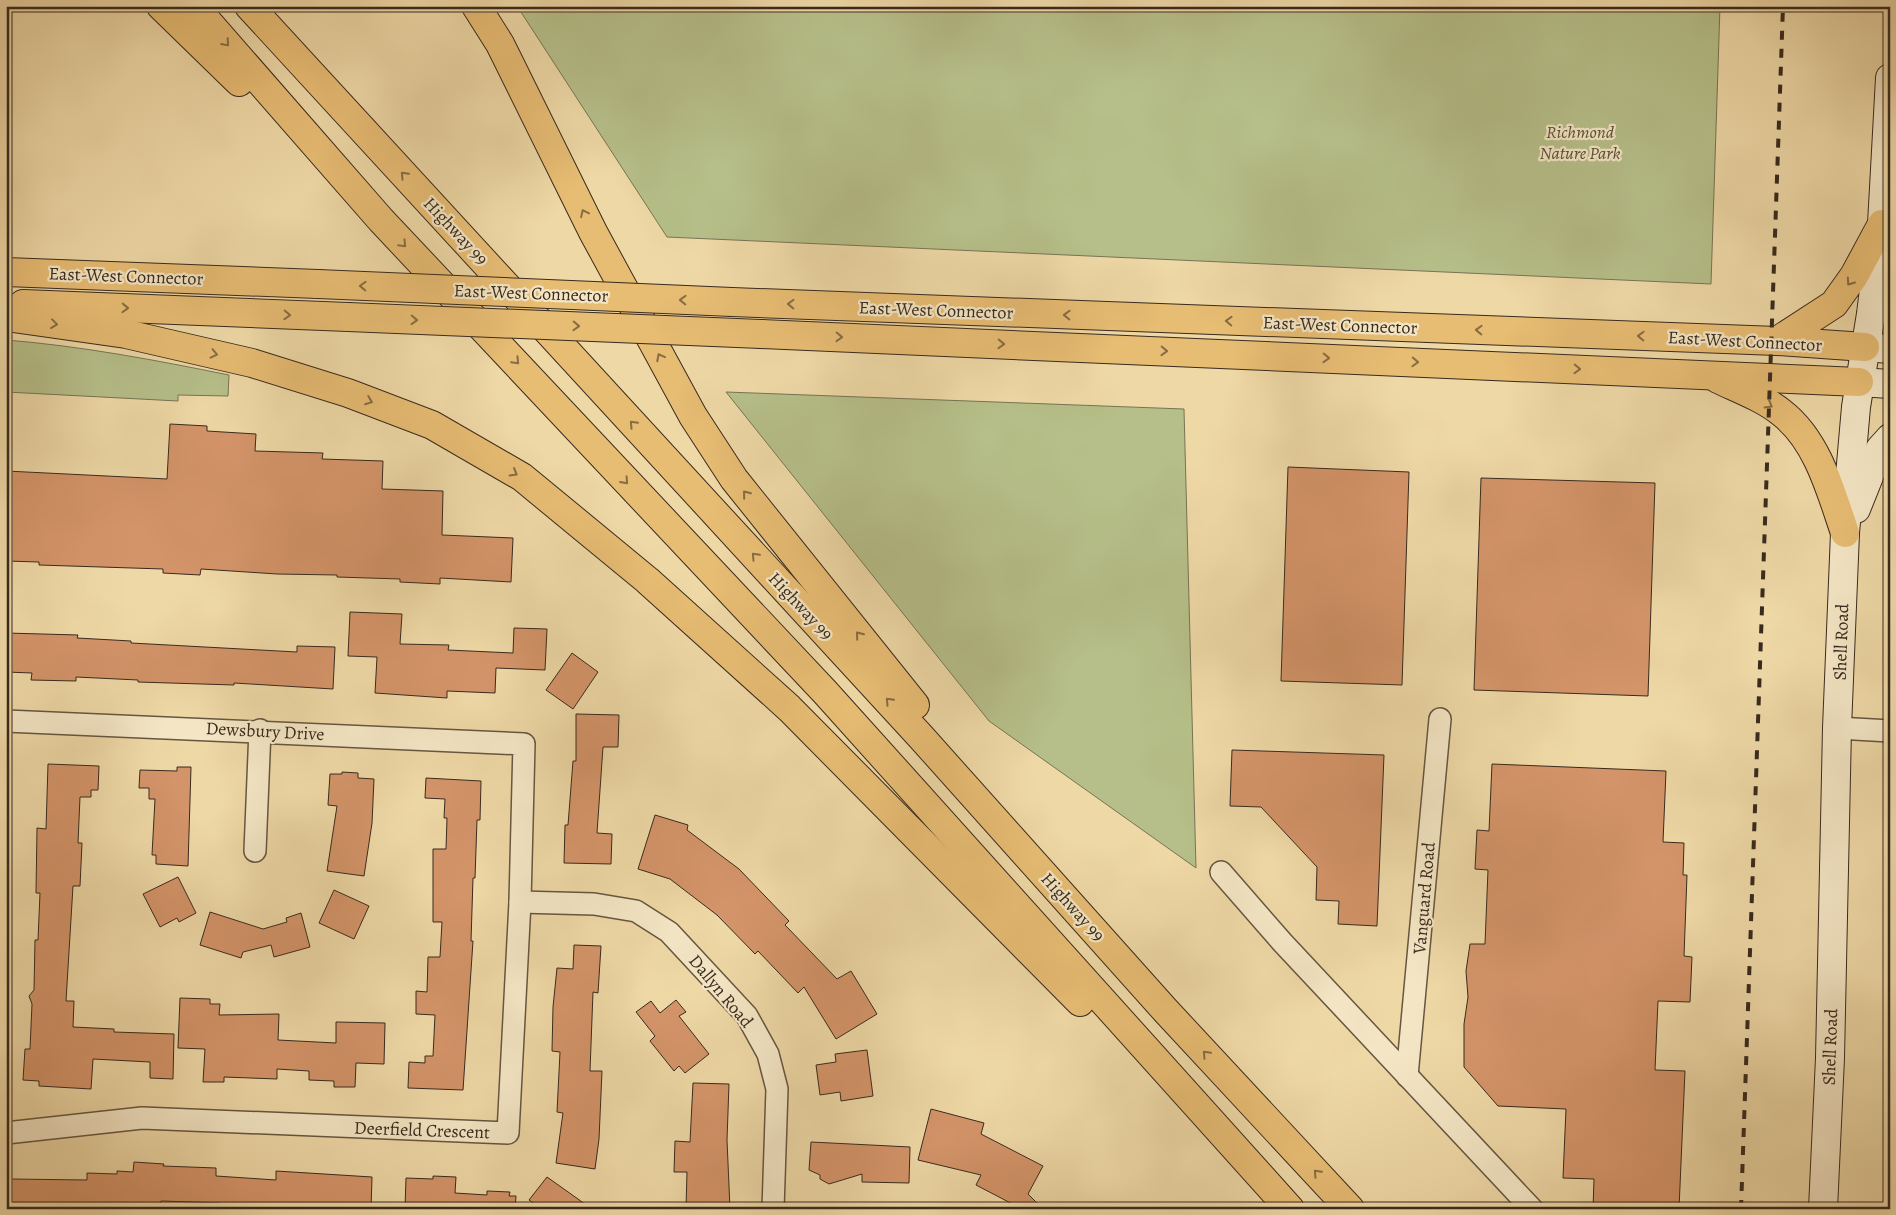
<svg xmlns="http://www.w3.org/2000/svg" width="1896" height="1215" font-family="Alegreya,serif">
<style>
.green{fill:#b6bf89;stroke:#777454}
.building{fill:#d49469;stroke:#382a1e}
.lines{fill:none;stroke-linecap:round;stroke-linejoin:round}
.minor-casing{stroke:#665640;stroke-width:24}
.secondary-casing{stroke:#382a1e;stroke-width:30}
.motorway-casing{stroke:#382a1e;stroke-width:30}
.minor{stroke:#f4e6c5;stroke-width:21}
.secondary{stroke:#f4e6c5;stroke-width:28}
.motorway{stroke:#e7bc73;stroke-width:28}
.rail{stroke:#382a1e;stroke-width:4;stroke-dasharray:9 9;stroke-linecap:butt}
.motorway-bridge-casing{stroke:#382a1e;stroke-width:30;stroke-linecap:butt}
.motorway-bridge{stroke:#e7bc73;stroke-width:28}
.oneway{stroke:#876c44}
.labels{text-anchor:middle;dominant-baseline:central;stroke-width:4.5;stroke-linejoin:round;paint-order:stroke}
.park-label{font-size:18px;font-style:italic;fill:#584f39;stroke:#f4e6c5}
.street-label{font-size:18px;fill:#382a1e;stroke:#f4e6c5}
</style>
<rect width="100%" height="100%" fill="#eed8a6"/>
<filter id="stains"><feTurbulence type="fractalNoise" baseFrequency=".004" numOctaves="4"/><feColorMatrix values="0 0 0 0 .2 0 0 0 0 .09 0 0 0 0 .02 0 0 0 .5 -.17"/></filter>
<radialGradient id="worn" r=".72"><stop offset=".6" stop-color="#630" stop-opacity="0"/><stop offset="1" stop-color="#630" stop-opacity=".3"/></radialGradient>
<g class="green">
<polygon points="517,6 1720,6 1711,284 667,237"/>
<path d="M6,340C81,346 155,360 229,375L228,396L178,395V401L6,392Z"/>
<polygon points="726,392 1184,409 1196,868 989,721"/>
</g>
<g class="building">
<polygon points="170,424 207,426 207,431 256,434 255,451 323,453 322,459 383,461 382,489 443,491 442,535 513,538 511,582 440,578 440,584 400,582 400,579 337,577 337,575 277,574 201,569 200,575 163,573 163,569 39,565 39,562 6,561 6,471 167,479"/>
<polygon points="1288,467 1409,472 1402,685 1281,681"/>
<polygon points="1481,478 1655,483 1648,696 1474,690"/>
<polygon points="350,612 402,614 400,644 449,645 448,650 513,653 514,628 547,629 545,670 496,668 495,693 447,691 447,698 375,693 377,657 348,656"/>
<polygon points="6,633 78,635 77,638 131,641 131,643 297,652 297,646 335,647 333,689 234,683 234,685 138,682 138,680 76,677 76,681 31,680 32,673 6,672"/>
<polygon points="572,653 598,672 573,709 546,690"/>
<polygon points="576,714 619,715 618,747 603,747 597,833 612,834 611,864 564,863 565,825 568,825 573,761 576,761"/>
<polygon points="1232,750 1384,755 1377,926 1338,924 1339,901 1316,900 1317,867 1261,807 1230,806"/>
<polygon points="48,764 99,766 98,790 91,790 91,797 80,797 78,843 82,843 80,886 73,886 66,1001 74,1001 73,1027 114,1029 114,1032 174,1034 173,1079 150,1078 150,1062 93,1059 91,1089 39,1086 39,1081 23,1080 25,1049 30,1049 32,1004 29,996 34,990 35,940 38,940 40,893 36,893 37,828 46,829"/>
<polygon points="1492,764 1666,771 1663,842 1684,843 1683,875 1687,875 1684,956 1692,957 1690,1002 1658,1001 1655,1070 1685,1071 1679,1209 1593,1209 1594,1179 1563,1178 1566,1109 1498,1106 1464,1067 1464,1024 1468,997 1466,971 1470,944 1485,944 1488,870 1475,869 1477,830 1489,831"/>
<polygon points="177,767 191,767 188,866 156,864 156,855 152,855 155,799 149,799 149,788 139,788 140,770 177,771"/>
<polygon points="342,772 358,773 358,778 374,779 372,823 364,876 327,871 337,806 328,805 330,774 342,774"/>
<polygon points="426,778 481,781 480,820 477,820 475,878 473,878 471,941 473,941 463,1090 408,1088 409,1062 425,1063 425,1056 433,1056 435,1015 416,1014 416,991 427,992 428,957 440,957 442,922 433,922 433,849 446,849 447,818 444,818 445,799 425,798"/>
<polygon points="655,815 688,825 687,830 739,869 789,921 785,925 837,979 851,971 877,1014 836,1039 804,987 798,993 758,951 755,954 717,915 670,879 638,869"/>
<polygon points="178,877 196,913 179,922 177,918 160,927 143,894"/>
<polygon points="334,890 369,906 354,939 319,923"/>
<polygon points="210,912 263,929 287,922 286,918 301,913 310,947 274,957 271,945 243,952 241,958 200,945"/>
<polygon points="574,945 601,946 598,993 593,992 590,1071 602,1071 599,1139 595,1169 556,1163 563,1113 557,1112 560,1052 552,1051 553,1007 557,968 573,969"/>
<polygon points="180,998 210,999 210,1004 220,1004 219,1015 279,1014 278,1040 336,1043 336,1022 385,1023 384,1064 356,1063 355,1087 334,1087 334,1081 309,1080 309,1071 277,1069 277,1079 224,1077 224,1082 203,1082 205,1049 178,1048"/>
<polygon points="676,1000 686,1012 679,1016 709,1054 685,1073 679,1066 674,1071 650,1041 655,1036 636,1012 651,1001 660,1013"/>
<polygon points="867,1050 873,1096 841,1101 840,1092 820,1095 816,1065 836,1062 835,1054"/>
<polygon points="693,1083 729,1084 727,1140 730,1209 686,1209 687,1172 674,1172 675,1141 690,1142"/>
<polygon points="931,1109 984,1123 981,1134 1043,1166 1028,1194 1043,1209 1022,1209 976,1185 981,1175 918,1160"/>
<polygon points="811,1142 910,1147 909,1183 862,1182 862,1174 829,1184 820,1179 820,1175 809,1170"/>
<polygon points="134,1162 164,1164 163,1166 216,1168 216,1176 276,1180 276,1171 372,1177 371,1209 267,1209 221,1206 221,1203 161,1201 160,1209 46,1205 45,1209 10,1209 11,1179 87,1180 87,1173 117,1174 117,1171 133,1172"/>
<polygon points="433,1176 456,1177 455,1193 487,1195 487,1191 510,1192 509,1196 516,1196 515,1209 405,1209 406,1178 433,1179"/>
<polygon points="547,1177 592,1209 541,1209 529,1200"/>
</g>
<g class="lines">
<g class="minor-casing">
<g id="minor">
<polyline points="6,721 524,744 520,902 508,1133 142,1118 6,1133"/>
<polyline points="1837,728 1890,731"/>
<polyline points="255,851 260,730"/>
<polyline points="1221,872 1282,942 1532,1209"/>
<polyline points="520,902 594,904 636,911 669,932 747,1016 768,1054 777,1089 773,1209"/>
<polyline points="1407,1076 1440,719"/>
</g>
</g>
<g class="secondary-casing">
<g id="secondary">
<polyline points="1865,347 1890,349"/>
<polyline points="1859,382 1890,384"/>
<polyline points="1856,509 1880,449 1890,438"/>
<polyline points="1823,1209 1830,1058 1837,728 1845,533 1856,407 1871,314 1882,224 1890,78"/>
</g>
</g>
<g class="motorway-casing">
<g id="motorway">
<polyline points="161,6 239,82"/>
<polyline points="194,6 381,220 825,692 1290,1209"/>
<polyline points="249,6 921,737 1166,1011 1350,1209"/>
<polyline points="476,6 500,44 593,232 693,416 734,479 915,705"/>
<polyline points="6,272 318,284"/>
<polyline points="732,302 1777,341 1865,347"/>
<polyline points="23,304 348,317"/>
<polyline points="6,317 126,334 252,363 348,393 432,425 522,477 647,580 789,708 1080,1002"/>
<polyline points="761,334 1859,382"/>
<polyline points="1777,341 1834,304 1854,276 1882,224"/>
<path d="M1718,379C1739,389 1764,398 1782,413C1818,441 1831,492 1845,533"/>
</g>
</g>
<use href="#minor" class="minor"/>
<use href="#secondary" class="secondary"/>
<use href="#motorway" class="motorway"/>
<polyline class="rail" points="1741,1209 1783,6"/>
<g class="motorway-bridge-casing">
<g id="motorway-bridge">
<polyline points="318,284 732,302"/>
<polyline points="348,317 761,334"/>
</g>
</g>
<use href="#motorway-bridge" class="motorway-bridge"/>
</g>
<defs><path id="oneway-chevron" d="M-2-3.5L2.5 0L-2 3.5" fill="none" stroke-width="1.6" stroke-linecap="round" stroke-linejoin="round" transform="scale(1.25)"/></defs>
<g class="oneway">
<use href="#oneway-chevron" transform="translate(226 43) rotate(49)"/>
<use href="#oneway-chevron" transform="translate(404 175) rotate(-133)"/>
<use href="#oneway-chevron" transform="translate(584 213) rotate(-116)"/>
<use href="#oneway-chevron" transform="translate(403 244) rotate(46)"/>
<use href="#oneway-chevron" transform="translate(1850 282) rotate(125)"/>
<use href="#oneway-chevron" transform="translate(363 286) rotate(-178)"/>
<use href="#oneway-chevron" transform="translate(683 300) rotate(-178)"/>
<use href="#oneway-chevron" transform="translate(791 304) rotate(-178)"/>
<use href="#oneway-chevron" transform="translate(125 308) rotate(2)"/>
<use href="#oneway-chevron" transform="translate(287 315) rotate(2)"/>
<use href="#oneway-chevron" transform="translate(1067 315) rotate(-178)"/>
<use href="#oneway-chevron" transform="translate(414 320) rotate(2)"/>
<use href="#oneway-chevron" transform="translate(1229 321) rotate(-178)"/>
<use href="#oneway-chevron" transform="translate(54 324) rotate(7)"/>
<use href="#oneway-chevron" transform="translate(576 326) rotate(2)"/>
<use href="#oneway-chevron" transform="translate(1479 330) rotate(-178)"/>
<use href="#oneway-chevron" transform="translate(1641 336) rotate(-178)"/>
<use href="#oneway-chevron" transform="translate(839 337) rotate(2)"/>
<use href="#oneway-chevron" transform="translate(1001 344) rotate(2)"/>
<use href="#oneway-chevron" transform="translate(1164 351) rotate(2)"/>
<use href="#oneway-chevron" transform="translate(214 354) rotate(13)"/>
<use href="#oneway-chevron" transform="translate(660 357) rotate(-118)"/>
<use href="#oneway-chevron" transform="translate(1326 358) rotate(2)"/>
<use href="#oneway-chevron" transform="translate(516 361) rotate(46)"/>
<use href="#oneway-chevron" transform="translate(1415 362) rotate(2)"/>
<use href="#oneway-chevron" transform="translate(1577 369) rotate(2)"/>
<use href="#oneway-chevron" transform="translate(369 401) rotate(21)"/>
<use href="#oneway-chevron" transform="translate(1769 405) rotate(30)"/>
<use href="#oneway-chevron" transform="translate(633 424) rotate(-133)"/>
<use href="#oneway-chevron" transform="translate(514 473) rotate(30)"/>
<use href="#oneway-chevron" transform="translate(625 481) rotate(48)"/>
<use href="#oneway-chevron" transform="translate(746 494) rotate(-129)"/>
<use href="#oneway-chevron" transform="translate(755 556) rotate(-133)"/>
<use href="#oneway-chevron" transform="translate(859 635) rotate(-129)"/>
<use href="#oneway-chevron" transform="translate(889 701) rotate(-133)"/>
<use href="#oneway-chevron" transform="translate(1206 1054) rotate(-133)"/>
<use href="#oneway-chevron" transform="translate(1317 1173) rotate(-133)"/>
</g>
<g class="labels">
<g class="park-label">
<text x="1580" y="132">Richmond<tspan x="1580" dy="21">Nature Park</tspan></text>
</g>
<g class="street-label">
<text transform="translate(456 231) rotate(47)">Highway 99</text>
<text transform="translate(126 276) rotate(2)">East-West Connector</text>
<text transform="translate(531 293) rotate(2)">East-West Connector</text>
<text transform="translate(936 310) rotate(2)">East-West Connector</text>
<text transform="translate(1340 325) rotate(2)">East-West Connector</text>
<text transform="translate(1745 341) rotate(3)">East-West Connector</text>
<text transform="translate(801 606) rotate(47)">Highway 99</text>
<text transform="translate(1841 642) rotate(-88)">Shell Road</text>
<text transform="translate(265 731) rotate(3)">Dewsbury Drive</text>
<text transform="translate(1424 898) rotate(-85)">Vanguard Road</text>
<text transform="translate(1073 907) rotate(48)">Highway 99</text>
<text transform="translate(721 991) rotate(50)">Dallyn Road</text>
<text transform="translate(1830 1047) rotate(-88)">Shell Road</text>
<text transform="translate(422 1130) rotate(2)">Deerfield Crescent</text>
</g>
</g>
<rect width="1896" height="1215" fill="none" stroke="#eed8a6" stroke-width="25"/>
<rect x="8" y="8" width="1881" height="1200" fill="none" stroke="#382a1e" stroke-width="2.5"/>
<rect x="12" y="12" width="1871" height="1190" fill="none" stroke="#382a1e"/>
<rect width="100%" height="100%" filter="url(#stains)"/>
<rect width="100%" height="100%" fill="url(#worn)"/>
</svg>
